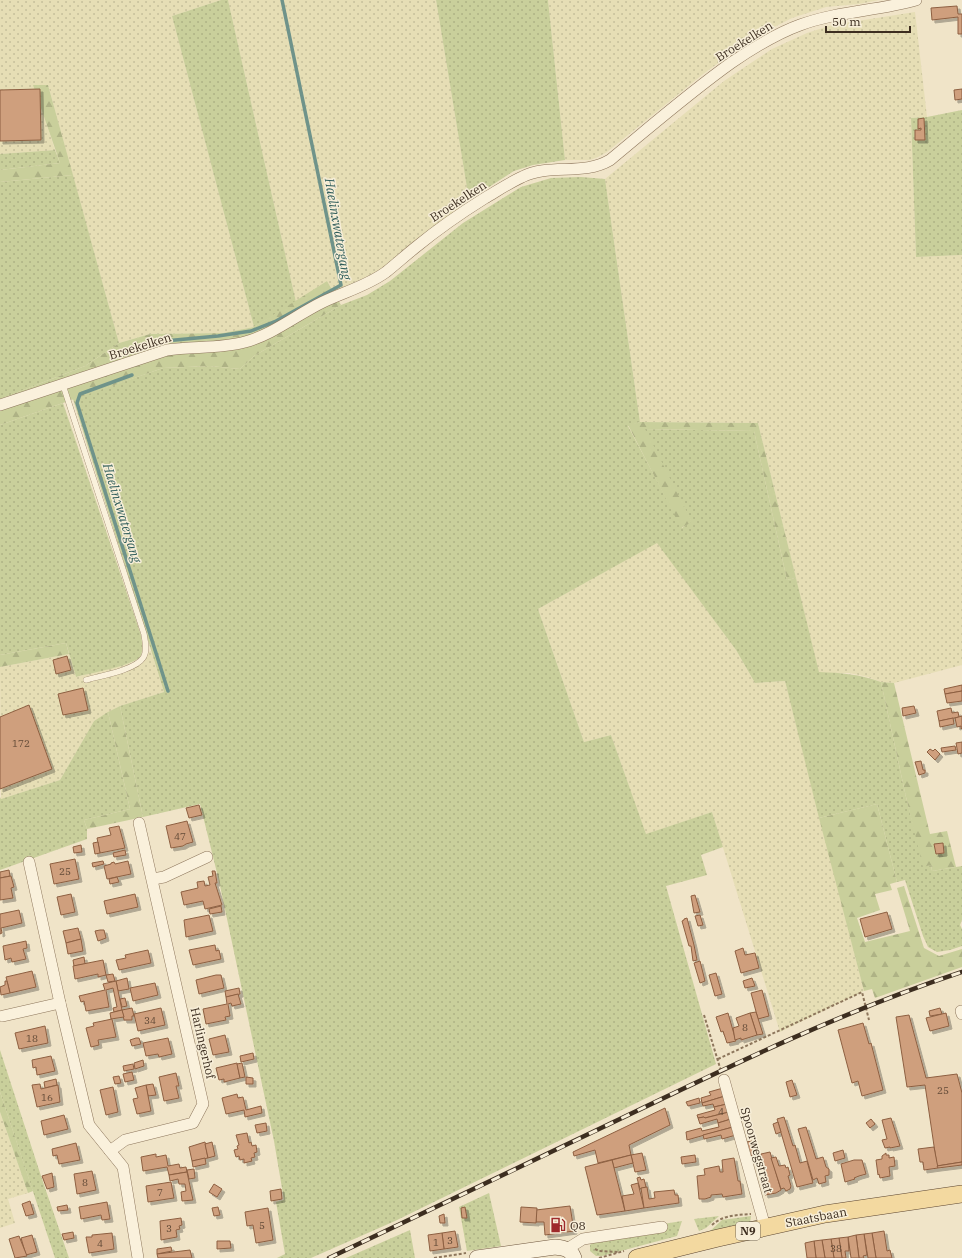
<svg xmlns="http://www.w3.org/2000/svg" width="962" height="1258" font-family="'IBM Plex Serif',serif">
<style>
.farmland{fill:url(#farmland-dots)}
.grass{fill:url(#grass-dots)}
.forest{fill:url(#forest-firs)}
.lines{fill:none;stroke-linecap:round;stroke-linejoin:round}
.stream{stroke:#6f938a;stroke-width:3.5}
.building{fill:#cf9f7d;stroke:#8d5f41;filter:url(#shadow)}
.lane-casing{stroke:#8d765c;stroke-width:6}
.street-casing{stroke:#8d765c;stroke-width:12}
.secondary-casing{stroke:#6f573f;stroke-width:16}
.primary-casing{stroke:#5b4430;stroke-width:18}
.path{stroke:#8d765c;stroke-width:2;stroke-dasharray:3 2;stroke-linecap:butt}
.lane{stroke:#faf1dc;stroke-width:5.5}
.street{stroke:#faf1dc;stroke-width:11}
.secondary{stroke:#faf1dc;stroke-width:15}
.primary{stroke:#f3d9a0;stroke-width:17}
.rail-casing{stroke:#3d2e20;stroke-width:4.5}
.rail{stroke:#f7eed8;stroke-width:3;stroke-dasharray:9;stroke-linecap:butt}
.labels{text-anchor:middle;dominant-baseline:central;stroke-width:3;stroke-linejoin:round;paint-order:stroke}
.number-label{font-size:10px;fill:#624a37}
.shield{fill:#f7eed8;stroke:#756857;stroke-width:1}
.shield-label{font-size:11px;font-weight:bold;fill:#3d2e20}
.street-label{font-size:12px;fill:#3d2e20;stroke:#f7eed8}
.poi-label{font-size:12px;fill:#3d2e20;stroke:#f7eed8;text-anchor:start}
.water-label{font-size:13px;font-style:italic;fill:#2f5d5a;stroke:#f7eed8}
</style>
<defs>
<pattern id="farmland-dots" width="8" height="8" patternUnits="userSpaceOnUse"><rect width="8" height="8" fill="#e6deb5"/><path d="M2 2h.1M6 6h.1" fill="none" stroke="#c6bf9b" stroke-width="1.8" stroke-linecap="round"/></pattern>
<pattern id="grass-dots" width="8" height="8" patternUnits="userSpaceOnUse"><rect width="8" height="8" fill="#c9cf9b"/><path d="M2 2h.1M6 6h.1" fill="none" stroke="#aeb285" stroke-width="1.8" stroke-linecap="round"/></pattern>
<pattern id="forest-firs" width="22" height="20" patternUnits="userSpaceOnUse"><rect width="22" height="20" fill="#c9cf9b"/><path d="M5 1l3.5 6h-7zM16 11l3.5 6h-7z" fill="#aeb285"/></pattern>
<filter id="shadow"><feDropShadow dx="3" dy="3" stdDeviation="0" flood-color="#0004"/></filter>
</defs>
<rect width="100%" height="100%" fill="#f0e4c8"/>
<g class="farmland">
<polygon points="0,0 221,0 172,16 254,327 223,333 150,334 119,343 48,85 34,85 55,150 0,154"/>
<polygon points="228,0 436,0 469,200 380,270 334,293 327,281 296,302"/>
<polygon points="548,0 879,0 859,4 826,7 792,18 749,40 702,75 607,152 598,157 590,160 565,160"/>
<polygon points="915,12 927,117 911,118 916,257 962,255 962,665 894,683 881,682 868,677 849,673 819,673 758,423 640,422 605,179 724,81 772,49 807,33 832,25"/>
<polygon points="657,542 736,650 755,683 785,681 864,991 780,1032 712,812 646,835 611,735 584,742 538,609"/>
<polygon points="151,651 164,692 120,706 94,721 60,780 1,799 0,667 69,654 76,677 133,662 141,656"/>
<polygon points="0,1112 28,1193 8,1199 15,1223 0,1228"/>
</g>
<g class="grass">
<polygon points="221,0 228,0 296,302 254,327 172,16"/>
<polygon points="436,0 548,0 565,160 533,165 514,171 469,200"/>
<polygon points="962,110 962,255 916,257 911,118 927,117"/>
<polygon points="55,150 60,163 0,170 0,154"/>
<polygon points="73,175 119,343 85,366 0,399 0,182"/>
<path d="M581,177L605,179L640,422L628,426L682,528L691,521L644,429L754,431L787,580L796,578L819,672C842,673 859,674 881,682L906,797L924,866L931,865L932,871L962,866V920L960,925L962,929V946L950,950L937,952L928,947L923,936L905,880L897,882L877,804L819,818L785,681L755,683L736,650L657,543L538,609L584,742L611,735L646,834L712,812L723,847L701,855L707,875L666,886L716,1064L395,1221L311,1258H277L285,1254L276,1202L284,1200L274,1141L219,881L200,804L143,817L120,706L164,692L73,399L163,368L210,366L240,369L254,356L341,305L367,295L390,281L463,223L521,187L551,178Z"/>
<path d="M63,403L141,635C142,642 144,651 140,657C132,666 90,673 76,677L66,643L0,655V425Z"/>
<polygon points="108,712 130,809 84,820 87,829 87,839 0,870 0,797 1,799 60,780 94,721"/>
<polygon points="0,1050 41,1176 69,1258 55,1258 0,1092"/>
<polygon points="489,1193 501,1246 467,1251 459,1207"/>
<polygon points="719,1216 706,1228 699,1231 694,1219"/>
<polygon points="751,1216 750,1223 708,1233 722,1220"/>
<polygon points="682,1221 677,1236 602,1256 596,1256 590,1251 590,1245 592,1242 663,1224"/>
<polygon points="410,1230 415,1258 346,1258"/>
</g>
<g class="forest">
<polygon points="33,85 48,85 73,175 0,182 0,170 60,163"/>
<polygon points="327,281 341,305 254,356 240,369 210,366 163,368 0,425 0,399 85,366 119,343 150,334 223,333 254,327"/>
<polygon points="640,422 758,423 796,578 787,580 754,431 645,429 692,522 681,528 628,425"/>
<polygon points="66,643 69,654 0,667 0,655"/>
<polygon points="881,682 894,683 930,834 947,831 956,867 932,871 931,865 923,867 906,797"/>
<polygon points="120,706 143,817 87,829 84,820 130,809 108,712"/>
<polygon points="877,804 897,882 890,884 892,890 875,894 880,910 857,918 865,942 910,931 897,888 904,886 924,948 939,956 962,949 962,967 875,998 872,989 864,991 819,818"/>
<polygon points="0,1092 33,1191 28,1193 0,1112"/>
</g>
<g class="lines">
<g class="stream">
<polyline points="125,352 154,342 218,336 251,331 276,321 341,285 282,0"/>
<polyline points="132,375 80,394 77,403 168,691"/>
</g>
</g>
<g class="building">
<polygon points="957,6 958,14 962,14 962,34 958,34 958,17 932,20 931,8"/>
<polygon points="40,89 41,140 0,141 0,90"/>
<polygon points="962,89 962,99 955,100 954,90"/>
<polygon points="924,118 925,140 915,140 915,130 921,130 921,128 918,129 918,119"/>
<polygon points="67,656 71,670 56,674 53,660"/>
<polygon points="962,685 962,691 945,694 944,689"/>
<polygon points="83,688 88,710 63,715 58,694"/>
<polygon points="962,691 962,701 947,703 945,694"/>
<polygon points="29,705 52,769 0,789 0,717"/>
<polygon points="914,706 916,713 903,716 902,708"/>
<polygon points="951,708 952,713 958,712 959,717 939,721 937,711"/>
<polygon points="962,716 962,728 961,729 961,726 957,727 955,718"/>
<polygon points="953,718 954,724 940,727 939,721"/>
<polygon points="962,742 962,753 958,754 956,743"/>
<polygon points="955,746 956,750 942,752 941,748"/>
<polygon points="930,749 933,751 935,749 940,754 935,760 927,752"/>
<polygon points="921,761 923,770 925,770 925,773 919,775 915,762"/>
<polygon points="199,805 202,815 189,818 186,808"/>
<polygon points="187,821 193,842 186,844 183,846 171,848 166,826"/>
<polygon points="119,826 125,848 100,853 97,838 111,835 109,828"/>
<polygon points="98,842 100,853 95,854 93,843"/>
<polygon points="943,843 944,853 936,854 934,844"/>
<polygon points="81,845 82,852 74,853 73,847"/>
<polygon points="125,850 126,855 114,857 113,853"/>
<polygon points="75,859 79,879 54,884 50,864"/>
<polygon points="103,861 104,864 93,867 92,863"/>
<polygon points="128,861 131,874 107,879 104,866 111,864 111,863 114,862 115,864"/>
<polygon points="9,870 10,876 0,878 0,872"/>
<polygon points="212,871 215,871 217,883 215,883 222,905 205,909 203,901 184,905 181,892 198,888 197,882 204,881 205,886 210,885 208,877 213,876"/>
<polygon points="11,876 14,887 11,888 13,898 0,900 0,878"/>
<polygon points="117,877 119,882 110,884 109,879"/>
<polygon points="71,894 75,912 61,915 57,897"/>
<polygon points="135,894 138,907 107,914 104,901"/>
<polygon points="695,895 700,912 694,913 691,896"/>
<polygon points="221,906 222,912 210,914 209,909"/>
<polygon points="19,910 22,923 1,928 2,933 0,934 0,914"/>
<polygon points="887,912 892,929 865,937 860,919"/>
<polygon points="209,915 213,931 186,937 184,920"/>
<polygon points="700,915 703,925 698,926 695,916"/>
<polygon points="687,918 694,945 697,960 693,961 691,946 689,946 682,921 684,920 684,919"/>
<polygon points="78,928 81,939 66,943 63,931"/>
<polygon points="100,930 104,930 106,938 98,941 95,931"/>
<polygon points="81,939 83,951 68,954 66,943"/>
<polygon points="26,941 27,948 23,949 26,959 12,962 11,958 5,960 3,946"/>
<polygon points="215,945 216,951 219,950 221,959 193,965 189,950"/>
<polygon points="743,948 745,955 755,953 759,968 741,973 735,951"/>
<polygon points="148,950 151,963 119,970 116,960 126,958 125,955"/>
<polygon points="84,957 85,964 74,966 73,960"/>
<polygon points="103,960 106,975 98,977 98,974 75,979 73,966"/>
<polygon points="700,961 705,981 700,983 694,963"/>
<polygon points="32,971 36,987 10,993 6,977"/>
<polygon points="716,973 722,994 715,996 709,975"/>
<polygon points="113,974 115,981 108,982 106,975"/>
<polygon points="216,975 221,975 224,988 199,994 196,980"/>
<polygon points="127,978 129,989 118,991 116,981"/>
<polygon points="752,978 755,986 745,988 743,981"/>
<polygon points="5,981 7,981 10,993 1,995 0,987 5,985"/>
<polygon points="116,981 122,1010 114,1012 113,1008 117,1007 113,988 106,990 109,1007 86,1011 84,1001 81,1002 79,996 105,990 103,984"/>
<polygon points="155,983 158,995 133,1001 130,988"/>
<polygon points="239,988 240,994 226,997 225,991"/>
<polygon points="762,990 769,1016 758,1019 751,993"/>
<polygon points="238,994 241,1004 232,1006 231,1003 228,1004 230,1016 225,1017 226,1020 206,1024 203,1009 227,1004 226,997"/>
<polygon points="125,998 127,1006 122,1007 120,999"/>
<polygon points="132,1008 134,1016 132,1016 132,1020 124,1020 122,1010"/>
<polygon points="161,1008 165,1025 138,1031 134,1014"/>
<polygon points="940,1008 942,1014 930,1016 929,1011"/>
<polygon points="122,1010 124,1017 111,1019 110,1013"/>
<polygon points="756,1012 763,1034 757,1035 750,1013"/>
<polygon points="728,1013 736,1041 727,1043 723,1031 721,1032 716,1017"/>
<polygon points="750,1013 757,1035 741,1040 741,1038 735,1040 733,1028 739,1026 736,1018"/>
<polygon points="946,1013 949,1026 930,1031 926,1018"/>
<polygon points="909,1015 926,1078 957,1074 962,1093 962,1162 937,1166 925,1085 907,1087 896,1017"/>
<polygon points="112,1019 116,1037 98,1040 99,1045 91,1047 86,1028 94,1026 93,1023"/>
<polygon points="863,1023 869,1044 871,1043 883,1090 862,1096 858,1081 852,1083 838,1030"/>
<polygon points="45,1026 48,1043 19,1049 15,1033"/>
<polygon points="225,1035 229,1052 213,1055 209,1039"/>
<polygon points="136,1038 139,1038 141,1044 132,1046 130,1040"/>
<polygon points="168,1038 172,1054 159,1057 158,1054 146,1056 143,1043"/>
<polygon points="253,1053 254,1059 241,1062 240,1056"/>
<polygon points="51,1056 55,1071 37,1075 36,1067 33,1068 32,1060"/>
<polygon points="143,1060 144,1066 135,1069 134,1063"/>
<polygon points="237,1063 240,1078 224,1082 224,1079 219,1080 216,1068"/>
<polygon points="242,1063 245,1077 240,1078 237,1064"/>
<polygon points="133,1064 134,1069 124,1071 123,1066"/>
<polygon points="132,1072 134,1080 125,1082 123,1074"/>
<polygon points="176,1073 179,1086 176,1086 179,1098 164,1101 159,1077"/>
<polygon points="119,1076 121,1083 115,1084 113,1077"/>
<polygon points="246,1077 253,1078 253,1084 246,1084"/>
<polygon points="56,1079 57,1085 45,1088 44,1082"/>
<polygon points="792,1080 797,1095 790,1097 786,1082"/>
<polygon points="40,1084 41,1089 58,1085 60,1102 37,1107 32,1085"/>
<polygon points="153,1084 156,1095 148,1096 146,1085"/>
<polygon points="146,1085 151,1111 137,1114 133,1099 138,1098 135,1088"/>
<polygon points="113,1087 118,1112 106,1115 100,1090"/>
<polygon points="723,1088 725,1096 702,1103 701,1098 711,1095 709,1092"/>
<polygon points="237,1094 238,1098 243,1097 246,1110 261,1106 262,1113 245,1117 244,1110 226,1114 222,1098"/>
<polygon points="725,1096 727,1104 714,1107 713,1104 703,1106 702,1103"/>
<polygon points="699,1098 700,1103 688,1106 686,1102"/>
<polygon points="727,1104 729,1112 705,1118 704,1117 698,1118 697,1115 715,1110 714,1107"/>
<polygon points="665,1108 670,1125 629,1145 631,1155 598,1163 595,1150 574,1156 573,1152"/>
<polygon points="729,1112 731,1119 718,1123 717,1119 700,1124 698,1118 704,1117 705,1118"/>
<polygon points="64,1115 68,1129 44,1135 41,1121"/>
<polygon points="784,1117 793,1146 795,1145 800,1163 807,1161 813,1183 797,1187 777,1119"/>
<polygon points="891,1118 900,1146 890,1148 890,1147 885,1148 882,1140 887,1139 882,1120"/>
<polygon points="731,1119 733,1127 687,1140 686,1132 701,1128 702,1131 719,1127 718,1123"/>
<polygon points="871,1119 875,1124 870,1128 866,1123"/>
<polygon points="778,1122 781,1132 776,1134 773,1124"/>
<polygon points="266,1123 267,1131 257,1133 255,1125"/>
<polygon points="733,1127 736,1135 722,1139 721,1135 704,1139 703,1135"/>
<polygon points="806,1127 816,1159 823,1157 826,1167 829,1169 829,1175 825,1176 826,1182 819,1184 817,1178 813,1180 798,1129"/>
<polygon points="247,1133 249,1143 251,1142 252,1146 256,1145 257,1152 254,1153 255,1157 251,1158 252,1161 244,1163 244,1159 240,1160 239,1156 236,1157 234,1150 238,1149 237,1146 239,1145 236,1135"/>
<polygon points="752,1141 755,1154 750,1156 746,1142"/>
<polygon points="205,1142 208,1158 192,1161 189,1147"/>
<polygon points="212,1142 215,1156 208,1158 205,1144"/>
<polygon points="76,1143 80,1160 59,1164 57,1155 53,1156 52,1149"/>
<polygon points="934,1147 938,1168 924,1170 923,1162 920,1162 918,1149"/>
<polygon points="843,1150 845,1158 835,1161 833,1153"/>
<polygon points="770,1152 781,1190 776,1193 765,1195 762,1182 767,1181 761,1154"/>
<polygon points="642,1153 646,1170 635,1172 631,1155"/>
<polygon points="886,1153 886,1155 889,1155 889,1158 894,1157 895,1166 889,1167 890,1176 880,1178 879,1174 878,1175 876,1160 882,1159 882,1156"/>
<polygon points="156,1154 156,1157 166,1155 168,1166 179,1164 180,1168 186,1167 187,1172 169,1175 167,1167 143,1171 141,1157"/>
<polygon points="631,1155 633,1163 614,1168 612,1160"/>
<polygon points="695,1155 696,1162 682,1164 681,1157"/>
<polygon points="776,1157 779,1166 785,1165 786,1168 788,1167 790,1175 788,1176 791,1186 790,1189 786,1191 784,1188 781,1189 771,1158"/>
<polygon points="205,1158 206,1164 193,1167 192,1161"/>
<polygon points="734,1158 738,1181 740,1181 742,1194 723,1197 722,1194 711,1195 711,1197 705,1199 699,1199 697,1176 705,1175 704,1169 719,1166 720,1172 723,1172 722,1160"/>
<polygon points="612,1160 625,1211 597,1215 585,1167"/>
<polygon points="854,1160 862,1160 866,1174 859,1176 854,1178 855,1179 845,1182 841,1164"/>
<polygon points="962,1162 962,1165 938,1168 937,1166"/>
<polygon points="194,1169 195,1178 189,1179 187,1170"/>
<polygon points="92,1171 96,1190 77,1194 74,1174"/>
<polygon points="187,1172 193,1200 182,1201 181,1192 186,1191 185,1184 179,1184 178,1179 170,1181 169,1175"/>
<polygon points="52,1173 54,1187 47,1189 42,1176"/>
<polygon points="640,1177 641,1180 644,1179 646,1187 640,1189 637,1178"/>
<polygon points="171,1182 174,1198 148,1202 146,1186"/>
<polygon points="638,1183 644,1208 625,1211 622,1196 634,1194 631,1185"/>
<polygon points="214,1184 222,1189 217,1197 209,1192"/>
<polygon points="647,1187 649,1199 655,1198 654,1192 674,1190 675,1195 678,1195 679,1203 644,1208 641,1188"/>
<polygon points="281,1189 282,1199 271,1201 270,1191"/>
<polygon points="30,1201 34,1214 26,1216 22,1204"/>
<polygon points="107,1202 110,1219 102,1220 101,1215 81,1219 79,1207"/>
<polygon points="67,1205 68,1210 58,1211 57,1207"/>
<polygon points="570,1206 574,1231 545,1235 544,1222 536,1222 536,1210"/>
<polygon points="218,1207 220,1215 214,1216 212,1208"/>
<polygon points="465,1207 467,1218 462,1218 461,1208"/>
<polygon points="521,1207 537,1208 536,1223 520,1222"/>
<polygon points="268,1208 273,1240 256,1243 253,1225 247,1226 245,1212"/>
<polygon points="444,1214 445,1223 440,1223 439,1216"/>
<polygon points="181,1218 182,1225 179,1226 180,1229 176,1230 177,1237 161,1240 160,1221"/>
<polygon points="455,1231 458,1247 444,1249 442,1233"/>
<polygon points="884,1231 887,1251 890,1250 892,1258 876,1258 872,1233"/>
<polygon points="73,1232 74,1238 64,1240 62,1234"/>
<polygon points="112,1233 114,1249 89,1253 86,1237 92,1237 92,1235"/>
<polygon points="442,1233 444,1249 430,1251 428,1235"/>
<polygon points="872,1233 876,1258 868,1258 864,1234"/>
<polygon points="864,1234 867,1255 863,1256 864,1258 859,1258 856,1235"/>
<polygon points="32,1235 37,1252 26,1255 21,1238"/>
<polygon points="856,1235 859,1258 851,1258 848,1237"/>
<polygon points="19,1236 27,1256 15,1258 9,1239"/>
<polygon points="848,1237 849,1251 845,1251 846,1258 842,1258 839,1238"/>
<polygon points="839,1238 842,1258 834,1258 831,1239"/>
<polygon points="831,1239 834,1258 825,1258 822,1240"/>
<polygon points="822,1240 825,1258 816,1258 814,1241"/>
<polygon points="217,1241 230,1241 231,1248 217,1249"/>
<polygon points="814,1241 816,1258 807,1258 805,1243"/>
<polygon points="171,1247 172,1251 157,1254 157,1249"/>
<polygon points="190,1250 192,1258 158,1258 157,1254"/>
</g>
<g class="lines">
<g class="lane-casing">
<path id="lane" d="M63,385L144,634C145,641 148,651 143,658C135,670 100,676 86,680"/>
</g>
<g class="street-casing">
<g id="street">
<path d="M0,405L167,350C192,346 220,349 245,342C272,335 298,314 323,302C344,292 367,286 386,272C396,264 406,255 416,247C438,229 461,213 485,198C497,191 509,183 522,177C550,163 583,176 610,160C650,127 689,93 731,63C753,48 775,34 800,25C838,11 878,11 916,0"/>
<polyline points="29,862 60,1003 89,1125 123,1167 138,1258"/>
<polyline points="153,879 164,877 207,857"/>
<polyline points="961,1011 962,1014"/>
<polyline points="3,1016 60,1003"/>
<polyline points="724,1080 765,1227"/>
<polyline points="110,1151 125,1140 193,1123 203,1104 139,823"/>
<polyline points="567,1249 583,1239 662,1227"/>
</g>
</g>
<g class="secondary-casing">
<path id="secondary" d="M477,1258L555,1247C564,1248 571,1249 574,1258"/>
</g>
<g class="primary-casing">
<polyline id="primary" points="637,1258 718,1238 825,1214 962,1194"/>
</g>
<g class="path">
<polyline points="704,1015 721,1071"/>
<polyline points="718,1059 862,992 869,1020"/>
<path d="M712,1225C723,1215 737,1215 751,1214"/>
<polyline points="595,1249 599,1251 618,1252"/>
<polyline points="434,1258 466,1253"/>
<polyline points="599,1258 624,1251"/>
</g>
<use href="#lane" class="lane"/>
<use href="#street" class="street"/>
<use href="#secondary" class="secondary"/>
<use href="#primary" class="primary"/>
<g class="rail-casing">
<path id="rail" d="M329,1258C427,1211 525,1165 622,1118C734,1064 844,1011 962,972"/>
</g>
<use href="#rail" class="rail"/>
</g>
<defs>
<g id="fuel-bare" transform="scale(1.2)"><path d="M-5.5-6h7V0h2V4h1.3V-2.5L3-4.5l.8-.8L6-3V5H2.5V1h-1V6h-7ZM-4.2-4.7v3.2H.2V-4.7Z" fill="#9e2a2b" stroke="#f7eed8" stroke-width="2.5" paint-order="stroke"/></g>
</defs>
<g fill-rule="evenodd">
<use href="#fuel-bare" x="558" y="1225"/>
</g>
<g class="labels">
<g class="number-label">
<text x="21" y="743">172</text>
<text x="180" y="836">47</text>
<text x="65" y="871">25</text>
<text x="150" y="1020">34</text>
<text x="745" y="1027">8</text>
<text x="32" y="1038">18</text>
<text x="943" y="1090">25</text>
<text x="47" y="1097">16</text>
<text x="721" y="1111">4</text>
<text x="85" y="1182">8</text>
<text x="160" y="1192">7</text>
<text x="262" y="1225">5</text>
<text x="169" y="1228">3</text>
<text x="450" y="1240">3</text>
<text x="436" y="1242">1</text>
<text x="100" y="1243">4</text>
<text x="836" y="1248">38</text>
</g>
<rect class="shield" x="736" y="1222" width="24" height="18" rx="3"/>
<g class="shield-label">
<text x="748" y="1231">N9</text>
</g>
<g class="street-label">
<text transform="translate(744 41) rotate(-32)">Broekelken</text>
<text transform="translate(458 201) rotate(-33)">Broekelken</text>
<text transform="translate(140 346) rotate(-17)">Broekelken</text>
<text transform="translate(203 1043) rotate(77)">Harlingerhof</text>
<text transform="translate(757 1150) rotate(74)">Spoorwegstraat</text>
<text transform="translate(816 1217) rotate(-11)">Staatsbaan</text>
</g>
<g class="poi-label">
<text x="570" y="1225">Q8</text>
</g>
<g class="water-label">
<text transform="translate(338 229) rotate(80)">Haelinxwatergang</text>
<text transform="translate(122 513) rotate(73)">Haelinxwatergang</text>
</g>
</g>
<path d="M826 26v6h84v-6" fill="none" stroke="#3d2e20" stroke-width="2"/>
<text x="832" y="26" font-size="12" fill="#3d2e20" stroke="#f7eed8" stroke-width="3" paint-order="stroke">50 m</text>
</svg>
